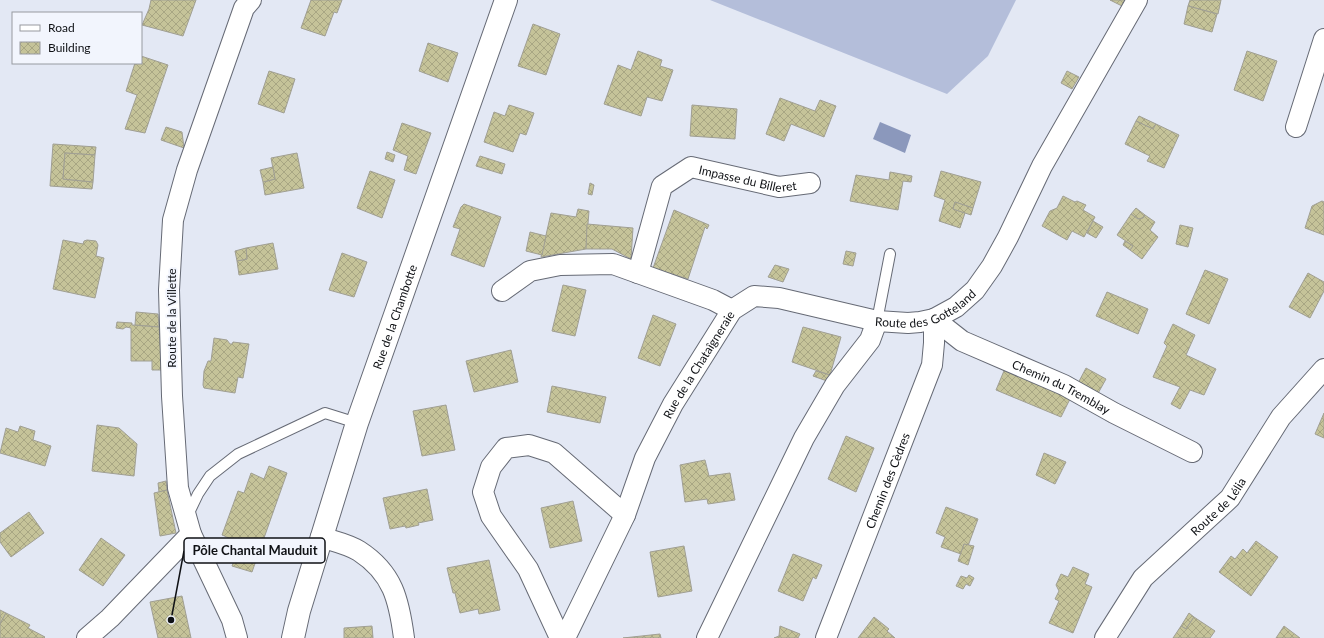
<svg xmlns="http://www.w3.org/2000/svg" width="1324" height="638" font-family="Lato,sans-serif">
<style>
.grass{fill:#b4beda}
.water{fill:#8b98bc}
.building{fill:url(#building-cross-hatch);stroke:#a09f93}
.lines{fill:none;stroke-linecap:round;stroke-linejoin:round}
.lane-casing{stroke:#666a75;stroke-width:12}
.street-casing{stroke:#666a75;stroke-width:22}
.secondary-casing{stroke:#666a75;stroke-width:24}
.lane{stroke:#fff;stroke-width:10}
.street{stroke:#fff;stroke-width:20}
.secondary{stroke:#fff;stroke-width:22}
.labels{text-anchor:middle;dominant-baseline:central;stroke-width:3.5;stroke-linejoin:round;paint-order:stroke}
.street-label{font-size:12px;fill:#0f1115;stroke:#f2f5fd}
.leader{fill:none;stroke:#0f1115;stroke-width:1.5}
.callout-dot{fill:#0f1115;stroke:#f2f5fd;stroke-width:1.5}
.callout{fill:#f2f5fd;stroke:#0f1115;stroke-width:1.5}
.callout-label{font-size:13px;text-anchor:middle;font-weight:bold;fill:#0f1115}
</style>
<defs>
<pattern id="building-cross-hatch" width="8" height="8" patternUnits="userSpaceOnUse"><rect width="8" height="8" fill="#c5c399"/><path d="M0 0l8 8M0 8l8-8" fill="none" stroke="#a8a683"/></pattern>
</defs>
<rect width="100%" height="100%" fill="#e3e8f4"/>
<polygon class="grass" points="710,0 1016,0 988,56 947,94"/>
<polygon class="water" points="880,122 911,135 905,153 873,139"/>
<g class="building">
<polygon points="151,0 196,0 183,36 142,25 149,9"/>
<polygon points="311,0 342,0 337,13 334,12 325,36 301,28"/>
<polygon points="1110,0 1125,0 1122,6"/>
<polygon points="1190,0 1221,0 1218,14 1188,6"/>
<polygon points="1188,6 1217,14 1212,32 1184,24"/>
<polygon points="533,24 560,34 546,75 518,66"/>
<polygon points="428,43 458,53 448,82 419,71"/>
<polygon points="638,51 662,60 660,66 673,70 662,101 647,97 641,116 604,104 618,65 631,70"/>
<polygon points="1247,51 1277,61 1263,101 1234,90"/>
<polygon points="141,56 168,65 145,133 125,129 137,95 126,91 135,63 141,63"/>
<polygon points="269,71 295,79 284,113 258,104"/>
<polygon points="1067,71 1079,77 1072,89 1061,83"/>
<polygon points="780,98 815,111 820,100 836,106 824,137 791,124 784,141 766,134"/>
<polygon points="509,105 534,113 526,135 520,133 513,152 484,142 494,112 505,116"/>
<polygon points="692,105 737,109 735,139 690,136"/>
<polygon points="1139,116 1156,124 1153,129 1136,121"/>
<polygon points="1136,121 1153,129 1156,124 1179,135 1164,168 1147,161 1150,156 1125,144"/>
<polygon points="402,123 431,133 416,174 404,170 408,156 393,150"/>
<polygon points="166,127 182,132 184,148 161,140"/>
<polygon points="53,144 96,147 95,155 65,153 63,179 93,182 92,189 50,186"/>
<polygon points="387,152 395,155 393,162 385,159"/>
<polygon points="65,153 95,155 93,182 63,179"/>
<polygon points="297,153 304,188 265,195 263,182 275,179 271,158"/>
<polygon points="480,156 505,164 502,174 476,166"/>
<polygon points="273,167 275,179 263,182 260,170"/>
<polygon points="370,171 395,180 382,218 357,208"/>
<polygon points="941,171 981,182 973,208 955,202 953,209 965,213 960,228 939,221 945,200 934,196"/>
<polygon points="890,172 912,176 911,182 903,181 898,210 850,201 856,175 889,180"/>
<polygon points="590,183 594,185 592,195 588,194"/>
<polygon points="1063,196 1075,202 1077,201 1086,205 1083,210 1095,217 1084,237 1072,231 1067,240 1042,226 1050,211 1057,208"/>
<polygon points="1322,201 1324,202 1324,235 1305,228 1312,206"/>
<polygon points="955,202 973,208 971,215 953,209"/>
<polygon points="464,204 501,217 484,267 451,255 460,229 453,227 461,207"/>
<polygon points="1136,208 1145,215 1143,218 1138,219 1131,214"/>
<polygon points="578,209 589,211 586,249 541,257 551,213 576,217"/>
<polygon points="674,210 709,225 707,229 705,227 688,279 653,268"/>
<polygon points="1131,214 1138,219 1143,218 1145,215 1155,222 1150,230 1158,237 1142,259 1130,250 1133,246 1117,235"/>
<polygon points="1093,221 1103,227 1096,238 1087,233"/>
<polygon points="587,224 633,228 631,259 612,249 586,249"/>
<polygon points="1180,225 1193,228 1188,247 1176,244"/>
<polygon points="530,232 546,236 542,255 526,251"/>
<polygon points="63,240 83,244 84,241 87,240 96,241 98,245 96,256 104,258 95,298 53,289"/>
<polygon points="1125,241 1133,246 1130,250 1123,245"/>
<polygon points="273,243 278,269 239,275 237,261 247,259 246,248"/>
<polygon points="246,248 247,259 237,261 235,251"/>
<polygon points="846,251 856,253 853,266 843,264"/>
<polygon points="342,253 367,262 354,297 329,290"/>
<polygon points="775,265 789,269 783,282 768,277"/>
<polygon points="1205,270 1228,279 1209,324 1186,314"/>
<polygon points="1308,273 1324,282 1324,291 1310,318 1289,307"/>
<polygon points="563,285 586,290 575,336 552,331"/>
<polygon points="1107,292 1148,309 1138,334 1096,316"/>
<polygon points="136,312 158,314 159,327 135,325"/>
<polygon points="653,315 676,324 660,366 638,358"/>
<polygon points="117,322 132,323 132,325 159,327 162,370 152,370 152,361 131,361 131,328 126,327 123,329 116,328"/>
<polygon points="1173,324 1195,335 1186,355 1216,369 1204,395 1190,390 1180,409 1171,404 1180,387 1153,377 1167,346 1164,343"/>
<polygon points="803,327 841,337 830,375 792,362"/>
<polygon points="214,338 227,340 230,344 232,344 233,342 249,344 243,378 238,377 235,393 204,388 203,385 204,371 208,361 211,361"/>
<polygon points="511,350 518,382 474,392 466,361"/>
<polygon points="1006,366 1072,395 1061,417 996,390"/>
<polygon points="1086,368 1106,379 1096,397 1076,387"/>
<polygon points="816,371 830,375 827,381 813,376"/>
<polygon points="552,386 606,397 600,423 547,412"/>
<polygon points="446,405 455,450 422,456 413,411"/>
<polygon points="1324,413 1324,438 1315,434"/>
<polygon points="97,425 119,428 137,444 134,476 92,471"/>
<polygon points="20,426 35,431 33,440 51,446 45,466 0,453 6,428 18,432"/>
<polygon points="846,436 874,448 856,492 828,479"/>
<polygon points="1044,453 1066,462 1055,484 1036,475"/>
<polygon points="705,460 709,476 730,473 735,500 708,504 707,499 685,502 680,465"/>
<polygon points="269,466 287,473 252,572 232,566 241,543 222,535 238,491 244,493 251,473 264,479"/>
<polygon points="166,481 167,490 159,492 158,483"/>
<polygon points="427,489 433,520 418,523 419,525 406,528 405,526 390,529 383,498"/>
<polygon points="167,490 176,533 160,536 154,493"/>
<polygon points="573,501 582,541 550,548 541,508"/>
<polygon points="946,507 978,519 968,546 964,544 961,554 941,547 945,537 936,533"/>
<polygon points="29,512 44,533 11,557 0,542 0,533"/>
<polygon points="101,538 125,555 103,586 79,570"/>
<polygon points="1256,541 1278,557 1251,596 1219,572 1231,556 1235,559 1243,549 1247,553"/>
<polygon points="964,544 974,546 968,565 958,561"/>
<polygon points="684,546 692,591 658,597 650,552"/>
<polygon points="793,554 822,565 816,579 813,577 803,601 778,591"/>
<polygon points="489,560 500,610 479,614 478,609 460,613 455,593 453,593 447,568"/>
<polygon points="1073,567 1089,574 1085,584 1092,587 1073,633 1049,623 1059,601 1055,599 1059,591 1056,585 1061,574 1068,577"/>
<polygon points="969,575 974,578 970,586 966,584 963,589 956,586 961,576 967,578"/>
<polygon points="182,596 191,638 158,638 150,602"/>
<polygon points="0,610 6,613 0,624"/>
<polygon points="6,613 30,625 28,628 45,637 44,638 0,638 0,624"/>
<polygon points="1189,613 1194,617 1186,629 1181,626"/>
<polygon points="874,617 889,629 887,631 895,638 858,638"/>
<polygon points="1194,617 1215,631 1210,638 1173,638 1181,626 1186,629"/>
<polygon points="372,626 373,638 344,638 344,628"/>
<polygon points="780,626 800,634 798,638 774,638 779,636"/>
<polygon points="1284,626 1300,638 1276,638"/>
<polygon points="660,634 661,638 623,638"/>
</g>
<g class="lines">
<g class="lane-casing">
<g id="lane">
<polyline points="877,321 890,254"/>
<polyline points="187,517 198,494 210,476 238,454 325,413 357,423"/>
</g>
</g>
<g class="street-casing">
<g id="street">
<polyline points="1296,127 1324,39"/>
<path id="s1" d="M638,273L662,186L691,167L779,187L810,183"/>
<polyline points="502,291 530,271 560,265 613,264 713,300 732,310"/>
<path id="s2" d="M934,319L962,341L1064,385L1114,413L1192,452"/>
<path d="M321,537C333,541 348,544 359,551C393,573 399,600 404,638"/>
<polyline points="87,638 110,618 191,534"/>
<polyline points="237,638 232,620 191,534 178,488 172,396 169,290 173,220 187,170 244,8 251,0"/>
<polyline points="560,638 528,569 491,516 483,492 491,467 506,448 529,445 554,453 625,515"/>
<path id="s3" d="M565,638L625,515L645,458L673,404L732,310L754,296L779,298L877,321L908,323L920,322L934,319L956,307L975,290L992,266L1008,237L1042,166L1137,0"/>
<polyline points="707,638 804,438 835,385 870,340 877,321"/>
<path id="s4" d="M826,638L932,365L934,343V319"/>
<path id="s5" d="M1105,638L1143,578L1230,498L1281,417L1324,369"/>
</g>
</g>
<g class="secondary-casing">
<g id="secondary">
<path id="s6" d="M293,638L299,611L357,423L506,0"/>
</g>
</g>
<use href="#lane" class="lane"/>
<use href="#street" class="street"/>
<use href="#secondary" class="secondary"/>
</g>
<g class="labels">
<g class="street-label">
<text stroke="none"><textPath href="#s1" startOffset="183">Impasse du Billeret</textPath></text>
<text stroke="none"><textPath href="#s3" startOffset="573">Route des Gotteland</textPath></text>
<text stroke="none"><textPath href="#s6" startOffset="337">Rue de la Chambotte</textPath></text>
<text transform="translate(171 318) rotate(-90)">Route de la Villette</text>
<text stroke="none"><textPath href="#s3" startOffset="305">Rue de la Chataîgneraie</textPath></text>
<text stroke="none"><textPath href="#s2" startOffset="145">Chemin du Tremblay</textPath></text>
<text stroke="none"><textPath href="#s4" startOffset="169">Chemin des Cèdres</textPath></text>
<text stroke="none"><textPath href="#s5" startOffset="175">Route de Lélia</textPath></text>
</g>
</g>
<path class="leader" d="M171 620L184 551"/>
<circle class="callout-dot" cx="171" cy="620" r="4"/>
<rect class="callout" x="184" y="538" width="141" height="25" rx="4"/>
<g class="callout-label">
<text x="255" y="555">Pôle Chantal Mauduit</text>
</g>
<rect x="12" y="12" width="130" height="52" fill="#f2f5fd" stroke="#979aa0"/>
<rect x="20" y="25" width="20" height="6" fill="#ffffff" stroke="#979aa0"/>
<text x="48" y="32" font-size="12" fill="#0f1115">Road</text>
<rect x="20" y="42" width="20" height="12" fill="url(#building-cross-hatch)" stroke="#979aa0"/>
<text x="48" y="52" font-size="12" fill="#0f1115">Building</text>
</svg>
